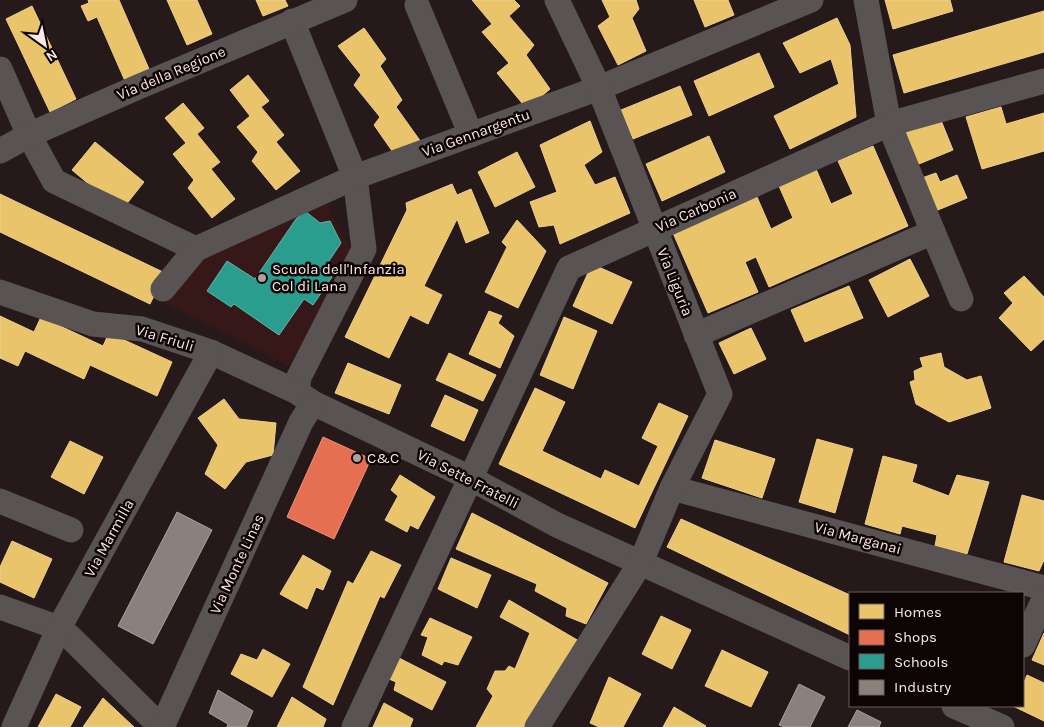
<svg xmlns="http://www.w3.org/2000/svg" width="1044" height="727" font-family="Karla,sans-serif">
<style>
.built{fill:#361818}
.homes{fill:#e9c46a;stroke:#eece8f}
.shops{fill:#e76f51;stroke:#ed937e}
.schools{fill:#2a9d8f;stroke:#68b3a9}
.industry{fill:#8a817c;stroke:#aca09c}
.lines{fill:none;stroke-linecap:round;stroke-linejoin:round}
.minor{stroke:#595353;stroke-width:25}
.poi-dot{fill:#b09f9e;stroke:#0d0404;stroke-width:2}
.labels{text-anchor:middle;dominant-baseline:central;stroke-width:5;stroke-linejoin:round;paint-order:stroke}
.street-label{font-size:15px;fill:#fae7e6;stroke:#0d0404}
.poi-label{font-size:15px;fill:#fae7e6;stroke:#0d0404;text-anchor:start}
</style>
<rect width="100%" height="100%" fill="#261919"/>
<polygon class="built" points="326,202 350,249 292,368 165,303 209,252"/>
<g class="homes">
<polygon points="88,0 119,0 149,69 125,81 97,17 88,21 81,6 89,3"/>
<polygon points="167,0 197,0 212,34 187,45"/>
<polygon points="256,0 285,0 288,6 263,16"/>
<polygon points="472,0 514,0 520,6 509,16 534,45 526,55 550,89 527,109 497,73 509,63 482,32 492,24"/>
<polygon points="602,0 636,0 639,9 632,18 646,51 618,65 598,26 610,17"/>
<polygon points="694,0 728,0 734,15 705,27"/>
<polygon points="885,0 950,0 953,11 893,29"/>
<polygon points="32,6 76,99 50,112 6,19"/>
<polygon points="1044,11 1044,52 904,93 893,55"/>
<polygon points="837,18 850,45 856,117 790,149 774,116 839,84 831,59 800,73 783,43"/>
<polygon points="364,28 386,59 380,66 402,100 396,107 421,142 397,158 374,125 380,117 354,85 361,75 338,46"/>
<polygon points="759,53 774,87 709,116 694,81"/>
<polygon points="248,75 269,101 261,107 284,135 276,142 300,171 276,190 252,161 258,152 237,127 250,116 230,90"/>
<polygon points="680,86 692,115 633,139 621,110"/>
<polygon points="183,103 204,128 197,134 220,162 211,169 235,199 212,218 188,188 194,180 173,154 186,143 165,118"/>
<polygon points="1001,107 1006,124 1044,113 1044,151 982,169 966,117"/>
<polygon points="940,118 953,150 914,166 901,135"/>
<polygon points="590,121 602,152 584,165 595,185 615,177 630,213 560,244 554,225 539,227 530,202 557,192 540,145"/>
<polygon points="709,136 725,172 662,201 646,164"/>
<polygon points="95,142 144,182 121,211 72,170"/>
<polygon points="873,146 908,226 769,287 756,257 745,262 758,292 708,313 673,233 757,197 771,229 793,218 779,186 816,169 831,204 853,194 838,161"/>
<polygon points="517,152 535,187 495,207 478,172"/>
<polygon points="936,173 940,182 957,175 967,198 933,212 919,179"/>
<polygon points="452,184 457,195 471,189 489,233 466,243 457,219 424,286 442,295 428,324 410,315 389,358 345,337 407,210 406,203"/>
<polygon points="0,194 165,273 150,304 0,232"/>
<polygon points="517,220 546,251 518,308 485,292 507,247 502,242"/>
<polygon points="910,259 929,296 888,317 869,280"/>
<polygon points="592,264 632,282 612,324 573,306"/>
<polygon points="1024,276 1044,297 1044,339 1031,351 999,318 1013,303 1004,293"/>
<polygon points="849,286 863,318 805,342 791,310"/>
<polygon points="489,311 502,316 498,323 514,336 500,368 469,354"/>
<polygon points="0,316 34,332 41,317 103,346 109,333 172,362 157,396 90,365 84,379 25,351 18,366 0,358"/>
<polygon points="564,317 597,331 573,389 540,375"/>
<polygon points="751,328 766,359 734,374 719,343"/>
<polygon points="449,353 496,375 483,401 436,380"/>
<polygon points="941,353 944,367 967,380 981,376 991,408 949,422 916,404 910,382 915,380 914,371 923,367 920,358"/>
<polygon points="348,363 401,385 389,414 335,393"/>
<polygon points="535,388 565,402 542,451 601,479 605,470 639,486 658,446 642,438 659,403 688,416 635,528 499,464"/>
<polygon points="445,395 478,410 464,441 431,426"/>
<polygon points="224,399 239,419 276,423 273,455 246,462 225,489 205,474 218,445 198,418"/>
<polygon points="817,439 853,449 835,513 799,502"/>
<polygon points="715,440 775,459 762,498 702,478"/>
<polygon points="70,441 103,457 84,494 51,477"/>
<polygon points="883,456 917,465 912,482 949,496 957,475 989,482 967,554 935,546 937,535 902,526 900,534 865,524"/>
<polygon points="400,475 435,497 418,529 410,525 407,532 385,520 398,496 391,490"/>
<polygon points="1022,495 1044,501 1044,560 1039,571 1004,562"/>
<polygon points="472,513 608,583 586,624 566,616 567,608 535,591 537,584 456,549"/>
<polygon points="681,519 850,595 850,635 667,547"/>
<polygon points="12,541 52,559 34,598 0,582 0,567"/>
<polygon points="371,551 401,565 384,598 380,596 333,705 303,687 348,581 353,584"/>
<polygon points="303,555 331,571 323,590 316,587 307,609 280,594"/>
<polygon points="451,558 491,575 477,608 438,589"/>
<polygon points="509,600 579,641 525,727 476,727 493,696 487,689 495,671 505,671 509,666 515,669 530,633 500,617"/>
<polygon points="661,616 691,630 672,669 642,654"/>
<polygon points="430,618 472,637 458,665 444,661 442,665 422,655 428,637 421,635"/>
<polygon points="1044,633 1044,665 1032,660"/>
<polygon points="263,649 290,664 272,697 231,674 241,654 257,660"/>
<polygon points="722,650 768,672 751,707 705,686"/>
<polygon points="399,658 446,682 432,710 394,690 396,682 389,679"/>
<polygon points="1027,675 1044,683 1044,721 1013,706 1023,706 1023,685"/>
<polygon points="609,677 641,694 623,727 599,727 590,723"/>
<polygon points="56,694 81,707 70,727 38,727"/>
<polygon points="292,697 326,719 323,727 277,727"/>
<polygon points="103,698 134,727 83,727"/>
<polygon points="384,703 413,719 410,727 373,727"/>
<polygon points="674,707 706,726 705,727 663,727"/>
</g>
<polygon class="shops" points="323,437 371,459 334,539 287,517"/>
<polygon class="schools" points="305,211 320,223 330,221 341,243 323,270 332,277 313,305 304,299 279,335 234,304 231,307 207,291 227,261 255,279 296,219"/>
<g class="industry">
<polygon points="177,512 212,530 153,644 118,626"/>
<polygon points="799,684 825,697 810,727 785,727 779,725"/>
<polygon points="218,690 253,711 246,727 227,727 228,724 209,713"/>
<polygon points="857,710 881,722 879,727 848,727"/>
</g>
<g class="lines">
<g class="minor">
<polyline points="417,5 471,135"/>
<polyline points="292,21 355,177 364,249 299,377 297,392"/>
<polyline points="0,69 29,135 54,181 196,249"/>
<polyline points="0,151 29,135 138,87 345,0"/>
<polyline points="933,232 961,299"/>
<polyline points="163,289 196,249 355,177 599,88 811,0"/>
<polyline points="0,292 93,324 142,329 211,352 297,392 313,403 470,478 557,525 850,658"/>
<polyline points="696,335 933,232 889,124 866,0"/>
<polyline points="672,488 1044,588"/>
<polyline points="0,501 71,530"/>
<polyline points="0,607 59,628 70,637 161,727"/>
<polyline points="1023,645 1044,599"/>
<polyline points="954,706 1002,727"/>
<polyline points="14,727 59,628 211,352"/>
<polyline points="162,727 301,422 313,403"/>
<polyline points="354,727 569,268 889,124 1044,81"/>
<polyline points="537,727 641,562 672,488 720,394 599,88 557,0"/>
</g>
</g>
<g class="poi-dot">
<circle cx="262" cy="278" r="5"/>
<circle cx="357" cy="458" r="5"/>
</g>
<g class="labels">
<g class="street-label">
<text transform="translate(171 73) rotate(-23)">Via della Regione</text>
<text transform="translate(476 133) rotate(-20)">Via Gennargentu</text>
<text transform="translate(696 210) rotate(-24)">Via Carbonia</text>
<text transform="translate(675 282) rotate(68)">Via Liguria</text>
<text transform="translate(165 338) rotate(17)">Via Friuli</text>
<text transform="translate(468 479) rotate(27)">Via Sette Fratelli</text>
<text transform="translate(109 538) rotate(-61)">Via Marmilla</text>
<text transform="translate(858 538) rotate(15)">Via Marganai</text>
<text transform="translate(237 564) rotate(-65)">Via Monte Linas</text>
</g>
<g class="poi-label">
<text x="272" y="269">Scuola dell'Infanzia<tspan x="272" dy="17">Col di Lana</tspan></text>
<text x="367" y="458">C&amp;C</text>
</g>
</g>
<rect x="849" y="592" width="175" height="115" fill="#0d0404" stroke="#6c5f5e"/>
<rect x="859" y="604" width="25" height="15" fill="#e9c46a" stroke="#6c5f5e"/>
<text x="894" y="617" font-size="15" fill="#fae7e6">Homes</text>
<rect x="859" y="630" width="25" height="15" fill="#e76f51" stroke="#6c5f5e"/>
<text x="894" y="642" font-size="15" fill="#fae7e6">Shops</text>
<rect x="859" y="654" width="25" height="15" fill="#2a9d8f" stroke="#6c5f5e"/>
<text x="894" y="667" font-size="15" fill="#fae7e6">Schools</text>
<rect x="859" y="680" width="25" height="15" fill="#8a817c" stroke="#6c5f5e"/>
<text x="894" y="692" font-size="15" fill="#fae7e6">Industry</text>
<g transform="translate(45 45) rotate(147)" stroke="#0d0404" stroke-width="4" paint-order="stroke">
<path d="M0-4L9 19L0 12L-9 19Z" fill="#fae7e6"/>
<text y="-8" font-size="14" font-weight="bold" text-anchor="middle" fill="#fae7e6">N</text>
</g>
</svg>
